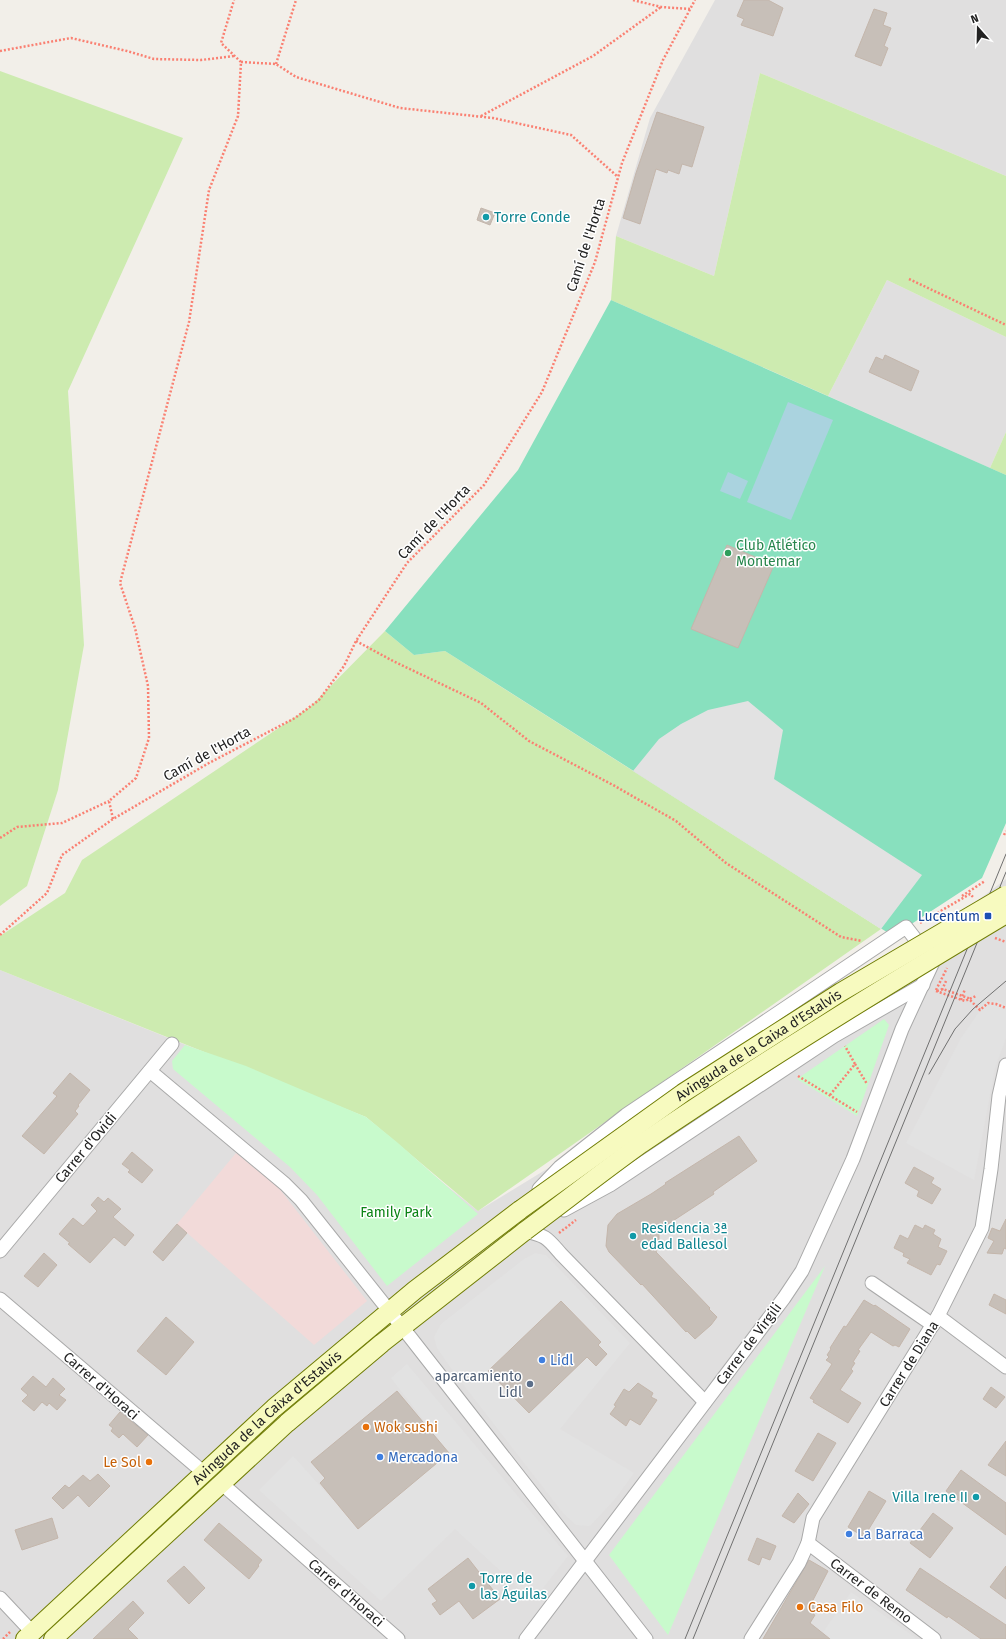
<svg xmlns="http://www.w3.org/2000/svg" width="1006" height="1639" font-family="'Fira Sans',sans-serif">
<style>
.residential{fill:#e0dfdf}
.commercial{fill:#f2dad9}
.grass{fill:#cdebb0}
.park{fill:#c8facc}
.pitch{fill:#88e0be}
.parking{fill:#e2e2e2}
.water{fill:#aad3df}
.building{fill:#c7bfb8;stroke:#c4b6ab}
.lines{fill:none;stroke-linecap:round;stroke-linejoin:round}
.minor-casing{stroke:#a9a9a9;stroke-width:15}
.secondary-casing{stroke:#707d05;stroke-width:20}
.path{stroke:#fa8072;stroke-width:2.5;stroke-dasharray:2 2;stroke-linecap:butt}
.minor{stroke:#fff;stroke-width:13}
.secondary{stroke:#f7fabf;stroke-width:18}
.tram{stroke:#707070;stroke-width:1}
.secondary-bridge-casing{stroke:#707d05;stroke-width:20;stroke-linecap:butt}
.secondary-bridge{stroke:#f7fabf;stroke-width:18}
.culture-dot{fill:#0f9aa8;stroke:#fff;stroke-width:1.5}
.leisure-dot{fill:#2e9e5b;stroke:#fff;stroke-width:1.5}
.transit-dot{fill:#1a4fb4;stroke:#fff;stroke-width:1.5}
.shop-dot{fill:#3f7fe0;stroke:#fff;stroke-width:1.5}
.service-dot{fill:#5c6f8a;stroke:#fff;stroke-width:1.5}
.food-dot{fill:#e8710a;stroke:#fff;stroke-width:1.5}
.labels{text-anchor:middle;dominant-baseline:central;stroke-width:3;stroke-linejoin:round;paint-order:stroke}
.culture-label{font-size:14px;fill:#0d838f;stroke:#fff;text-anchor:start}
.street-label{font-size:14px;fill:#222;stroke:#fff}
.leisure-label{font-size:14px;fill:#27864d;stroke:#fff;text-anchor:start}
.transit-label{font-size:14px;fill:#164399;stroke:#fff;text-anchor:end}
.park-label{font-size:14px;fill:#0c8416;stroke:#fff}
.shop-label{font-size:14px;fill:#366cbe;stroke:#fff;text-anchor:start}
.service-label{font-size:14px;fill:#4e5e75;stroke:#fff;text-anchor:end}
.food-label{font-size:14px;fill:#c56008;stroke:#fff;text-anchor:start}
</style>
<rect width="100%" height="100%" fill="#f2efe9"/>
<g class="residential">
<polygon points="715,0 1006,0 1006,176 760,73 714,276 616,236 650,118"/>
<polygon points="887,280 1006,337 1006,432 990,468 828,396"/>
<polygon points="1006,879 1006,1639 0,1639 0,970 300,1091 366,1121 478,1211 586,1145 882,973"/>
</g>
<polygon class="commercial" points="236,1153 278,1187 367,1301 314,1345 177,1224"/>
<g class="grass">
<polygon points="0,71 183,138 68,391 84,645 58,790 27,886 0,906"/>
<polygon points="760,73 1006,176 1006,337 887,280 828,396 611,300 616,236 714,276"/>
<polygon points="1006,432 1006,475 990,468"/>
<polygon points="385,631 414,655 445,651 881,929 478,1211 366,1117 0,970 0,936 65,893 82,860 310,707"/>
</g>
<g class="park">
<polygon points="884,1019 889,1025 857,1116 797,1079"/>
<polygon points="185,1045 246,1066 366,1117 398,1143 478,1214 387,1286 317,1195 290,1167 173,1069 172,1061"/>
<polygon points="825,1266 668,1635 609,1555"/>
</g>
<polygon class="pitch" points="611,300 1006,475 1006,823 982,878 893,936 445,651 414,655 385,631 518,470"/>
<g class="parking">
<polygon points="748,701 783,730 774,779 922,875 881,929 633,771 659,739 681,724 708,710"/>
<polygon points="997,1000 1006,1005 1006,1038 995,1068 974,1180 906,1143 961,1038 985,1003"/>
<polygon points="535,1253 546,1255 630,1343 560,1429 634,1473 615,1499 590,1526 576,1525 563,1513 455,1374 437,1348 434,1337 441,1324 524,1259"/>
<polygon points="407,1364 568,1556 533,1601 455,1529 381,1601 259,1490 293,1456 358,1528 449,1453 391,1378"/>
<polygon points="851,1592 899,1626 917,1639 831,1639 823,1632"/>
</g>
<g class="water">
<polygon points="788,402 833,420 791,520 747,502"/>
<polygon points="728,472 748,481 740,499 720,491"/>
</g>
<g class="building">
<polygon points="744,0 768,0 783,8 773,36 741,25 744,19 737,16"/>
<polygon points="874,9 887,13 883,25 891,28 884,46 888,48 881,66 855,56"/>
<polygon points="657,112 704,127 692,167 682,164 679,174 668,170 667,173 656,169 640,224 623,218 636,173"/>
<polygon points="481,208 495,213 490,225 477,220"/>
<polygon points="885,355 919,371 911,391 869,372 876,357 883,360"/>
<polygon points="727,545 774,565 738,648 691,629"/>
<polygon points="70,1073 90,1090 78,1105 79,1106 75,1111 78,1114 44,1154 22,1136 57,1096 53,1093"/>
<polygon points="739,1136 757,1161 713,1192 714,1194 659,1230 659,1244 656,1252 710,1308 709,1309 717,1317 711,1325 695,1339 687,1331 686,1332 642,1284 641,1285 609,1252 606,1246 608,1225 617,1214 651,1194 666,1184 665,1183"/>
<polygon points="132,1152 153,1170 142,1183 128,1172 130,1170 122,1164"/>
<polygon points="914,1167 934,1178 931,1183 941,1189 932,1204 917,1196 919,1191 905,1183"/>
<polygon points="98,1197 104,1202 108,1198 121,1209 113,1217 134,1235 125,1246 114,1237 90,1263 68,1244 70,1243 59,1234 73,1218 83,1226 97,1211 91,1205"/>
<polygon points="1006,1219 1006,1249 1004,1248 1002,1254 987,1253 994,1241 988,1238 992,1228 1000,1231"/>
<polygon points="177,1224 187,1233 163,1261 153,1252"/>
<polygon points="915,1225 923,1229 925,1225 935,1230 933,1234 941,1239 938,1247 947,1251 940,1265 937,1264 931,1275 907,1263 910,1259 903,1256 904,1253 894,1248 900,1235 908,1239"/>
<polygon points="44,1253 57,1265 38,1287 24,1276"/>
<polygon points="994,1294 1006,1300 1006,1314 989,1305"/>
<polygon points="864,1300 874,1306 875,1305 910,1329 899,1347 895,1345 893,1346 871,1332 858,1350 860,1351 853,1362 855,1363 851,1369 853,1371 840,1390 861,1403 848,1423 813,1402 814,1400 810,1398 832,1364 826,1360 829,1357 827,1355 831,1349 830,1348 844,1326 846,1327"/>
<polygon points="561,1301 601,1342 598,1345 607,1354 596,1366 587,1357 529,1413 488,1371"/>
<polygon points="166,1317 194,1342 166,1375 137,1351"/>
<polygon points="33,1376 46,1387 53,1378 65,1389 59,1395 66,1400 57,1410 49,1403 47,1406 42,1402 34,1411 22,1401 28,1395 21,1389"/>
<polygon points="638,1383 653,1393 651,1397 657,1400 640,1425 630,1419 626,1426 610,1414 616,1406 614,1405 624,1389 629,1392"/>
<polygon points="991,1387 1005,1397 996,1408 983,1399"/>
<polygon points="397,1391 449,1453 358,1529 320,1483 325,1478 311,1462"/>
<polygon points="120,1412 148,1435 137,1447 123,1434 119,1438 111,1431 113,1428 109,1425"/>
<polygon points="818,1433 836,1443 813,1481 795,1471"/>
<polygon points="1006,1441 1006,1476 988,1465"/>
<polygon points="961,1470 1006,1503 1006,1535 946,1491"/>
<polygon points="98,1474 110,1486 89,1507 78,1495 63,1509 52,1498 65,1485 69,1488 83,1475 90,1481"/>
<polygon points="869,1491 886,1501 864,1537 848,1527"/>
<polygon points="798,1493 809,1504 794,1523 782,1516"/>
<polygon points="933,1513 953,1528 930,1558 910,1543"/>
<polygon points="52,1518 58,1538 22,1550 15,1530"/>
<polygon points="219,1523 262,1560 258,1565 259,1566 249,1579 204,1540"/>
<polygon points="757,1538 776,1546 770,1560 762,1557 759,1565 748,1560"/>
<polygon points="468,1558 500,1599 473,1619 459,1601 440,1615 432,1604 437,1601 428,1589"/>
<polygon points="809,1560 828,1571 812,1602 815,1603 813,1607 816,1609 813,1614 815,1615 810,1623 830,1639 763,1639"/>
<polygon points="184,1566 205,1588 189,1604 167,1581"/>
<polygon points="1006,1566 1006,1599 990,1587"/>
<polygon points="920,1568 1006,1625 1006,1639 981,1639 948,1616 947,1618 906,1590"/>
<polygon points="133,1601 144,1613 128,1629 138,1639 93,1639"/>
</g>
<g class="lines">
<g class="minor-casing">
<g id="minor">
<polyline points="150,1071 285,1184 301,1200 410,1337 646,1639"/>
<polyline points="564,1210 610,1185 834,1036 923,985"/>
<path d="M525,1231C547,1236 547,1238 561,1254L705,1402"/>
<polyline points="0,1251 172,1044"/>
<polyline points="872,1283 933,1325"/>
<polyline points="0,1299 203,1472"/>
<polyline points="938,1316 1006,1367"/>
<polyline points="221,1483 398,1639"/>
<polyline points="808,1543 934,1639"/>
<polyline points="0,1598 32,1632"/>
<polyline points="526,1639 784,1298 802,1271 853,1159 902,1029 933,962 906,927 626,1115 560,1167 539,1189"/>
<polyline points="751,1639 799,1563 808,1543 813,1518 938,1316 982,1228 991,1169 999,1096 1006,1065"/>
</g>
</g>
<g class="secondary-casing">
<g id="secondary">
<path id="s1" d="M25,1639L274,1408L415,1290L520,1210"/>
<polyline points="53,1639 287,1423 382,1343 525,1231"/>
</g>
</g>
<g class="path">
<polyline points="633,0 661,7 690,9"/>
<polyline points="0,51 71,38 127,51 154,59 201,60 234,56"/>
<polyline points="241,62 276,64 296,77 400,108 493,118 571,135 618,177"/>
<polyline points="276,64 296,0"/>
<polyline points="481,116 593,56 661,7"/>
<polyline points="909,279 1006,325"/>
<polyline points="356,641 393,661 481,703 529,741 613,785 676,821 726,863 841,937 862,941"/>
<polyline points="113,819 109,801 136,778 149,738 148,686 135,628 120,583 189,322 209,190 238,116 241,62 221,43 234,0"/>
<polyline points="1004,835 1006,831"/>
<polyline points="0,838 17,827 62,823 109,801"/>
<polyline points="962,896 985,881"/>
<polyline points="920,923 970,894 973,897"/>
<polyline points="0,935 47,893 62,855 113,819 209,763 295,718 319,700 344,666 356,641 407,563 484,485 542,392 595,262 622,163 663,60 695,0"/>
<polyline points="995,938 1006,942"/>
<polyline points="936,990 947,968"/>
<polyline points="942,990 946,981"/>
<polyline points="936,991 965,1001 976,996"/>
<polyline points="937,991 943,989 968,998 980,1010 988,1003 996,1004 1006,1008"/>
<polyline points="961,1000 965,989"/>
<polyline points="855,1064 867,1084"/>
<polyline points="798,1076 857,1112"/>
<polyline points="830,1095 855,1064 845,1046"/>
<polyline points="559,1233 576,1220"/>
<polyline points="3,1639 10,1632"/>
</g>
<use href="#minor" class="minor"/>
<use href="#secondary" class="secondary"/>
<g class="tram">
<polyline points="929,1074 955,1029 973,1009 1006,981"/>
<polyline points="685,1639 1006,854"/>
<polyline points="693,1639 1006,872"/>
</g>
<g class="secondary-bridge-casing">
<g id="secondary-bridge">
<path id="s2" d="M520,1210L683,1093L841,992L1006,895"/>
<path d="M525,1231C564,1202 602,1172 641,1144C760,1063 882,988 1006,914"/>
</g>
</g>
<use href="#secondary-bridge" class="secondary-bridge"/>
</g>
<g class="culture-dot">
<circle cx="486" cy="217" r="4"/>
<circle cx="633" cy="1236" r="4"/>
<circle cx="976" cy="1497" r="4"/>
<circle cx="472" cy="1586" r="4"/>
</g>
<circle class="leisure-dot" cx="728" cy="553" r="4"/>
<rect class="transit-dot" x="984" y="912" width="8" height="8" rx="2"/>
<g class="shop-dot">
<circle cx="542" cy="1360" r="4"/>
<circle cx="380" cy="1457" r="4"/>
<circle cx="849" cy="1534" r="4"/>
</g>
<circle class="service-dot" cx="530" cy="1384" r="4"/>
<g class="food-dot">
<circle cx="366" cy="1427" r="4"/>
<circle cx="149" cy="1462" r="4"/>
<circle cx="800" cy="1607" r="4"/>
</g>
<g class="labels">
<g class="culture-label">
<text x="494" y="217">Torre Conde</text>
<text x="641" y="1228">Residencia 3ª<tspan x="641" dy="16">edad Ballesol</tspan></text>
<text x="968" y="1497" text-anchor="end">Villa Irene II</text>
<text x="480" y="1578">Torre de<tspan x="480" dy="16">las Águilas</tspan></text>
</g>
<g class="street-label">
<text transform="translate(586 245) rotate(-72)">Camí de l'Horta</text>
<text transform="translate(434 522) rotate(-46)">Camí de l'Horta</text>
<text transform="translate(207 754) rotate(-29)">Camí de l'Horta</text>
<text stroke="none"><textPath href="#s2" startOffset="290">Avinguda de la Caixa d'Estalvis</textPath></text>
<text transform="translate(86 1148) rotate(-50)">Carrer d'Ovidi</text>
<text transform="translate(749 1344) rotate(-53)">Carrer de Virgili</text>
<text transform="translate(909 1364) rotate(-58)">Carrer de Diana</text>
<text transform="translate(101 1386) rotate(41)">Carrer d'Horaci</text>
<text stroke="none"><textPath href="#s1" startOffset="328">Avinguda de la Caixa d'Estalvis</textPath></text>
<text transform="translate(871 1591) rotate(37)">Carrer de Remo</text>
<text transform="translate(346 1593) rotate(41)">Carrer d'Horaci</text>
</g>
<g class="leisure-label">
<text x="736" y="545">Club Atlético<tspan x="736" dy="16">Montemar</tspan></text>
</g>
<g class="transit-label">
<text x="980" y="916">Lucentum</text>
</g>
<g class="park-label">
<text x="396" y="1212">Family Park</text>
</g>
<g class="shop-label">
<text x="550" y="1360">Lidl</text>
<text x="388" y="1457">Mercadona</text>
<text x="857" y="1534">La Barraca</text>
</g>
<g class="service-label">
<text x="522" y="1376">aparcamiento<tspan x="522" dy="16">Lidl</tspan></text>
</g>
<g class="food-label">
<text x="374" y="1427">Wok sushi</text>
<text x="141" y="1462" text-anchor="end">Le Sol</text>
<text x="808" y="1607">Casa Filo</text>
</g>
</g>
<g transform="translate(978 28) rotate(340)" stroke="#ffffff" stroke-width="3" paint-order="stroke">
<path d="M0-3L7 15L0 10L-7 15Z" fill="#222222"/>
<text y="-6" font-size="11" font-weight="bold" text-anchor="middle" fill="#222222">N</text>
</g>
</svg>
